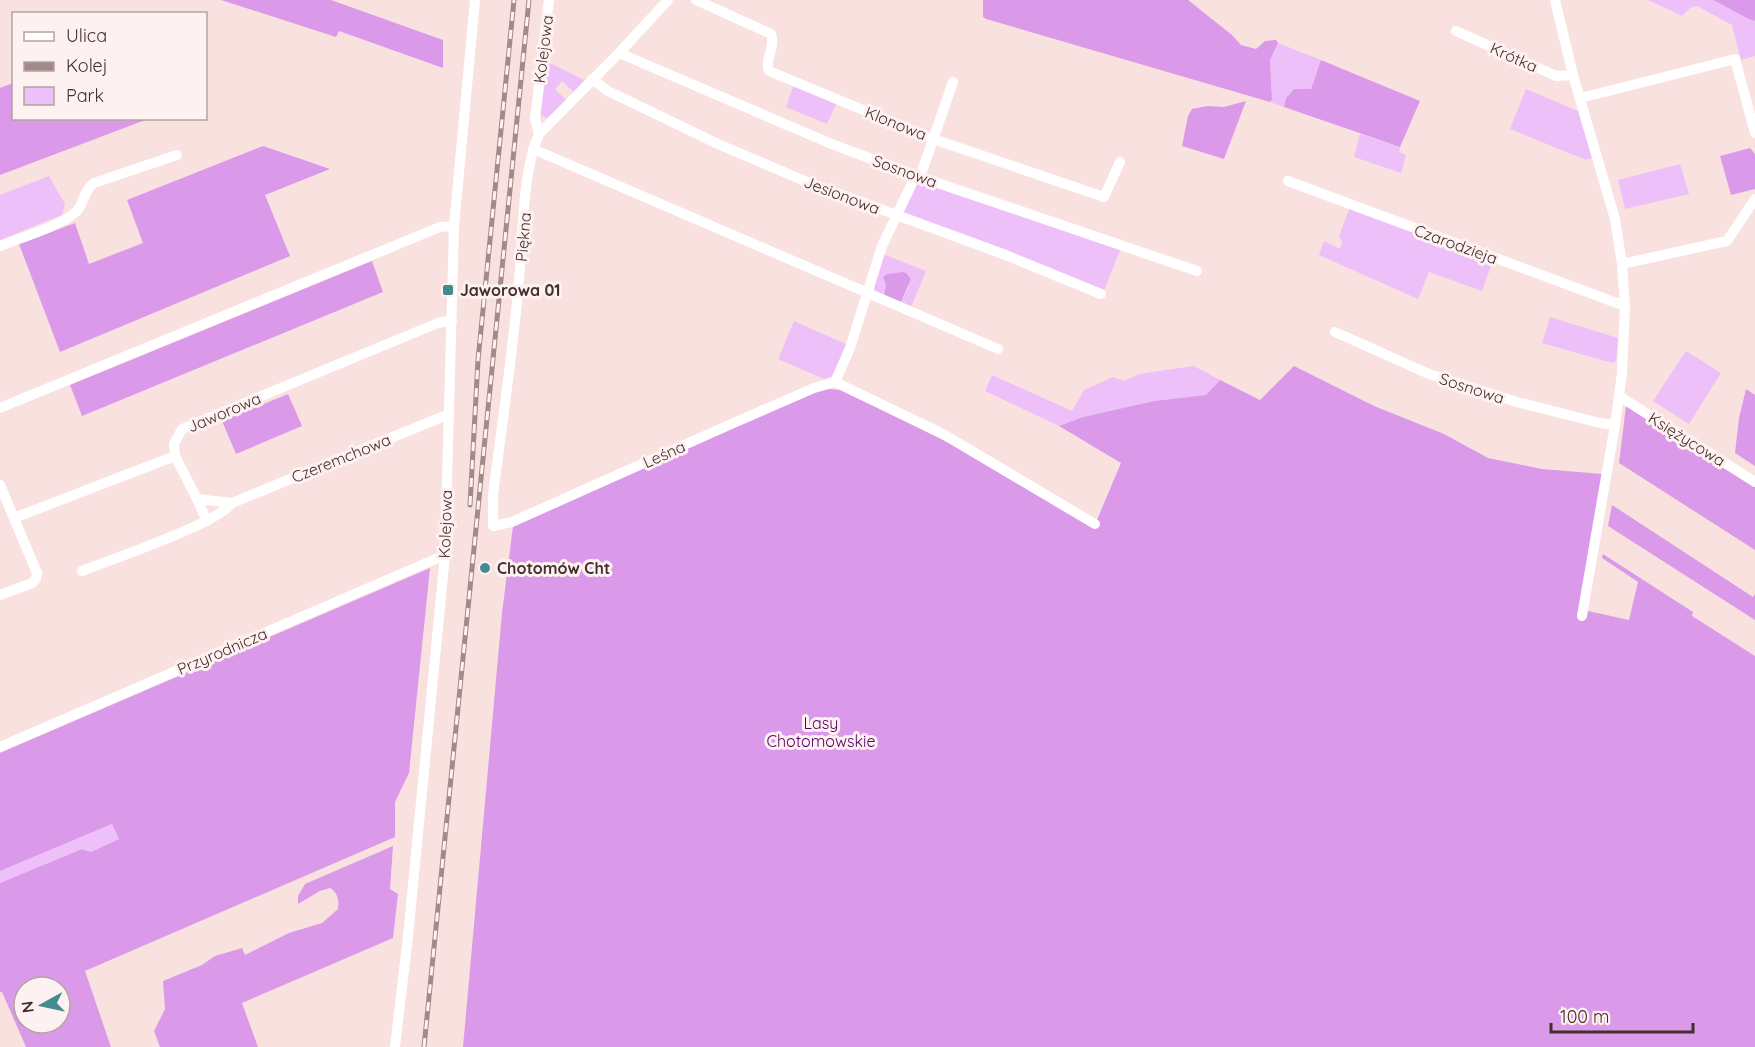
<svg xmlns="http://www.w3.org/2000/svg" width="1755" height="1047" font-family="Quicksand,sans-serif">
<style>
.green{fill:#eec0f9}
.forest{fill:#db9ae9;fill-rule:evenodd}
.lines{fill:none;stroke-linecap:round;stroke-linejoin:round}
.minor{stroke:#fff;stroke-width:10}
.rail-casing{stroke:#a18a89;stroke-width:5}
.rail{stroke:#fef1f1;stroke-width:3;stroke-dasharray:9;stroke-linecap:butt}
.poi-dot{fill:#438b8f;stroke:#fef1f1;stroke-width:2}
.labels{text-anchor:middle;dominant-baseline:central;stroke-width:6;stroke-linejoin:round;paint-order:stroke}
.street-label{font-size:16px;fill:#452e2e;stroke:#fef1f1}
.poi-label{font-size:16px;font-weight:bold;fill:#452e2e;stroke:#fef1f1;text-anchor:start}
.park-label{font-size:16px;fill:#550065;stroke:#fef1f1}
</style>
<rect width="100%" height="100%" fill="#f9e1e0"/>
<g class="green">
<polygon points="1648,0 1713,0 1755,21 1755,56 1741,60 1732,25 1697,6 1690,8 1682,16"/>
<polygon points="1278,43 1321,60 1311,89 1294,89 1286,98 1284,107 1270,102 1272,92 1270,60"/>
<polygon points="548,62 584,80 574,92 562,81 555,89 566,100 548,119 540,114"/>
<polygon points="794,84 837,102 827,124 786,107"/>
<polygon points="1526,89 1578,111 1592,158 1586,160 1510,129"/>
<polygon points="1360,134 1400,147 1399,152 1406,155 1401,173 1354,157"/>
<polygon points="1680,164 1689,194 1625,209 1618,180"/>
<polygon points="49,176 65,204 62,215 0,240 0,195"/>
<polygon points="916,179 1121,248 1103,293 901,212"/>
<polygon points="1350,207 1493,261 1482,291 1429,272 1418,299 1319,255 1324,241 1340,249 1342,242 1339,236"/>
<polygon points="883,254 926,271 911,307 901,302 909,286 902,272 887,274 883,277 886,285 884,295 875,291 873,285"/>
<polygon points="1550,317 1618,338 1616,361 1612,363 1542,343"/>
<polygon points="794,321 848,345 836,375 824,379 778,359"/>
<polygon points="1686,351 1721,373 1689,424 1653,401"/>
<polygon points="1194,366 1220,380 1206,395 1154,401 1083,417 1059,426 985,391 992,375 1072,411 1084,390 1113,377 1124,381 1139,374"/>
<polygon points="112,824 119,839 91,852 82,849 0,883 0,871"/>
</g>
<g class="forest">
<polygon points="221,0 331,0 443,40 443,68 339,31 336,37"/>
<polygon points="983,0 1188,0 1232,35 1241,45 1256,49 1265,41 1276,40 1278,43 1270,60 1272,99 1270,102 986,19 983,17"/>
<polygon points="1713,0 1755,0 1755,21 1749,19"/>
<polygon points="1321,60 1420,101 1400,147 1284,107 1286,98 1294,89 1311,89"/>
<polygon points="13,83 14,118 148,119 0,175 0,88"/>
<polygon points="1246,101 1224,159 1182,146 1188,116 1192,109 1207,106 1224,107"/>
<polygon points="263,146 330,169 265,195 290,256 60,352 19,244 75,223 89,264 143,243 127,200"/>
<polygon points="1750,148 1755,154 1755,189 1731,195 1720,156"/>
<polygon points="372,261 383,292 82,416 70,385"/>
<polygon points="902,272 906,273 911,279 901,302 884,295 886,285 883,277 887,274"/>
<polygon points="1294,366 1374,406 1444,434 1488,458 1542,469 1603,474 1579,609 1629,620 1638,582 1602,558 1603,554 1693,612 1692,616 1755,656 1755,1047 463,1047 502,613 513,526 811,393 829,389 842,390 951,444 1094,527 1121,463 1059,426 1083,417 1154,401 1206,395 1220,380 1260,400"/>
<polygon points="1746,389 1755,395 1755,466 1735,453 1739,418"/>
<polygon points="288,394 302,426 236,454 222,421"/>
<polygon points="1626,406 1755,487 1755,550 1619,463"/>
<polygon points="1612,505 1753,597 1755,594 1755,620 1608,526"/>
<path d="M430,568L409,773L395,802V837L85,971L111,1047H26L2,992H0V883L82,849L91,852L119,839L112,824L0,871V753ZM24,987H60V1023H24Z"/>
<path d="M393,846L390,889L398,894L393,938L242,1003L258,1047H160L154,1031L165,1009L163,981L202,965L215,956L242,948L245,955L289,933L322,923L338,909C339,900 338,893 330,888L320,891L298,904V896L305,884Z"/>
</g>
<g class="lines">
<g class="minor">
<path d="M668,0L619,53L539,134C522,172 523,237 519,280C513,352 502,424 493,495V526L512,522L729,425L814,388L835,382L850,348L882,246L916,175"/>
<path d="M696,0L771,34C776,47 764,59 769,71L933,139L1104,197L1120,162"/>
<polyline points="1555,0 1573,75 1615,219 1622,264 1625,306 1622,373 1615,425 1582,616"/>
<polyline points="1456,31 1556,76 1573,75"/>
<polyline points="619,53 834,145 920,177 1197,271"/>
<polyline points="592,79 608,91 718,144 812,184 1003,254 1101,294"/>
<polyline points="1581,98 1735,59 1755,133"/>
<polyline points="539,134 535,119 549,0"/>
<polyline points="533,149 998,349"/>
<polyline points="920,177 953,82"/>
<polyline points="1288,181 1625,306"/>
<path d="M0,246C20,238 63,225 77,211C85,202 83,191 94,183L177,155"/>
<polyline points="1622,264 1727,241 1755,199"/>
<polyline points="1335,332 1429,374 1517,402 1600,423 1615,425"/>
<polyline points="835,382 943,434 1095,524"/>
<polyline points="1619,396 1755,482"/>
<polyline points="0,408 440,227 454,226"/>
<polyline points="175,456 197,499 232,503"/>
<polyline points="0,485 37,573 36,579 32,583 0,595"/>
<polyline points="197,499 207,521"/>
<polyline points="14,518 175,456 174,444 182,429 438,323 452,320"/>
<path d="M82,571C112,559 217,524 232,503L449,414"/>
<polyline points="0,747 445,555"/>
<polyline points="395,1047 408,936 445,555 454,226 475,0"/>
</g>
<g class="rail-casing">
<g id="rail">
<polyline points="470,505 478,360 514,0"/>
<polyline points="424,1047 529,0"/>
</g>
</g>
<use href="#rail" class="rail"/>
</g>
<g class="poi-dot">
<rect x="442" y="284" width="12" height="12" rx="3"/>
<circle cx="485" cy="568" r="6"/>
</g>
<g class="labels">
<g class="street-label">
<text transform="translate(543 49) rotate(-83)">Kolejowa</text>
<text transform="translate(1514 57) rotate(24)">Krótka</text>
<text transform="translate(896 123) rotate(22)">Klonowa</text>
<text transform="translate(905 171) rotate(20)">Sosnowa</text>
<text transform="translate(842 195) rotate(21)">Jesionowa</text>
<text transform="translate(523 237) rotate(-85)">Piękna</text>
<text transform="translate(1456 244) rotate(20)">Czarodzieja</text>
<text transform="translate(1472 388) rotate(18)">Sosnowa</text>
<text transform="translate(224 412) rotate(-23)">Jaworowa</text>
<text transform="translate(1687 439) rotate(32)">Księżycowa</text>
<text transform="translate(664 454) rotate(-24)">Leśna</text>
<text transform="translate(341 458) rotate(-22)">Czeremchowa</text>
<text transform="translate(445 524) rotate(-88)">Kolejowa</text>
<text transform="translate(222 651) rotate(-23)">Przyrodnicza</text>
</g>
<g class="poi-label">
<text x="460" y="290">Jaworowa 01</text>
<text x="497" y="568">Chotomów Cht</text>
</g>
<g class="park-label">
<text x="821" y="723">Lasy<tspan x="821" dy="18">Chotomowskie</tspan></text>
</g>
</g>
<rect x="12" y="12" width="195" height="108" fill="#fef1f1" stroke="#b4a3a3" stroke-width="1.5"/>
<rect x="24" y="32" width="30" height="9" fill="#ffffff" stroke="#b4a3a3" stroke-width="1.5"/>
<text x="66" y="42" font-size="18" fill="#452e2e">Ulica</text>
<rect x="24" y="62" width="30" height="9" fill="#a18a89" stroke="#b4a3a3" stroke-width="1.5"/>
<text x="66" y="72" font-size="18" fill="#452e2e">Kolej</text>
<rect x="24" y="87" width="30" height="18" fill="#eec0f9" stroke="#b4a3a3" stroke-width="1.5"/>
<text x="66" y="102" font-size="18" fill="#452e2e">Park</text>
<g transform="translate(42 1005) rotate(262)"><circle r="28" fill="#fef1f1" stroke="#b4a3a3" stroke-width="1.5"/>
<path d="M0-4.5L10 22L0 15L-10 22Z" fill="#438b8f"/>
<text y="-9" font-size="16" font-weight="bold" text-anchor="middle" fill="#452e2e">N</text>
</g>
<path d="M1551 1023v9h142v-9" fill="none" stroke="#452e2e" stroke-width="3"/>
<text x="1560" y="1023" font-size="18" fill="#452e2e" stroke="#fef1f1" stroke-width="4.5" paint-order="stroke">100 m</text>
</svg>
